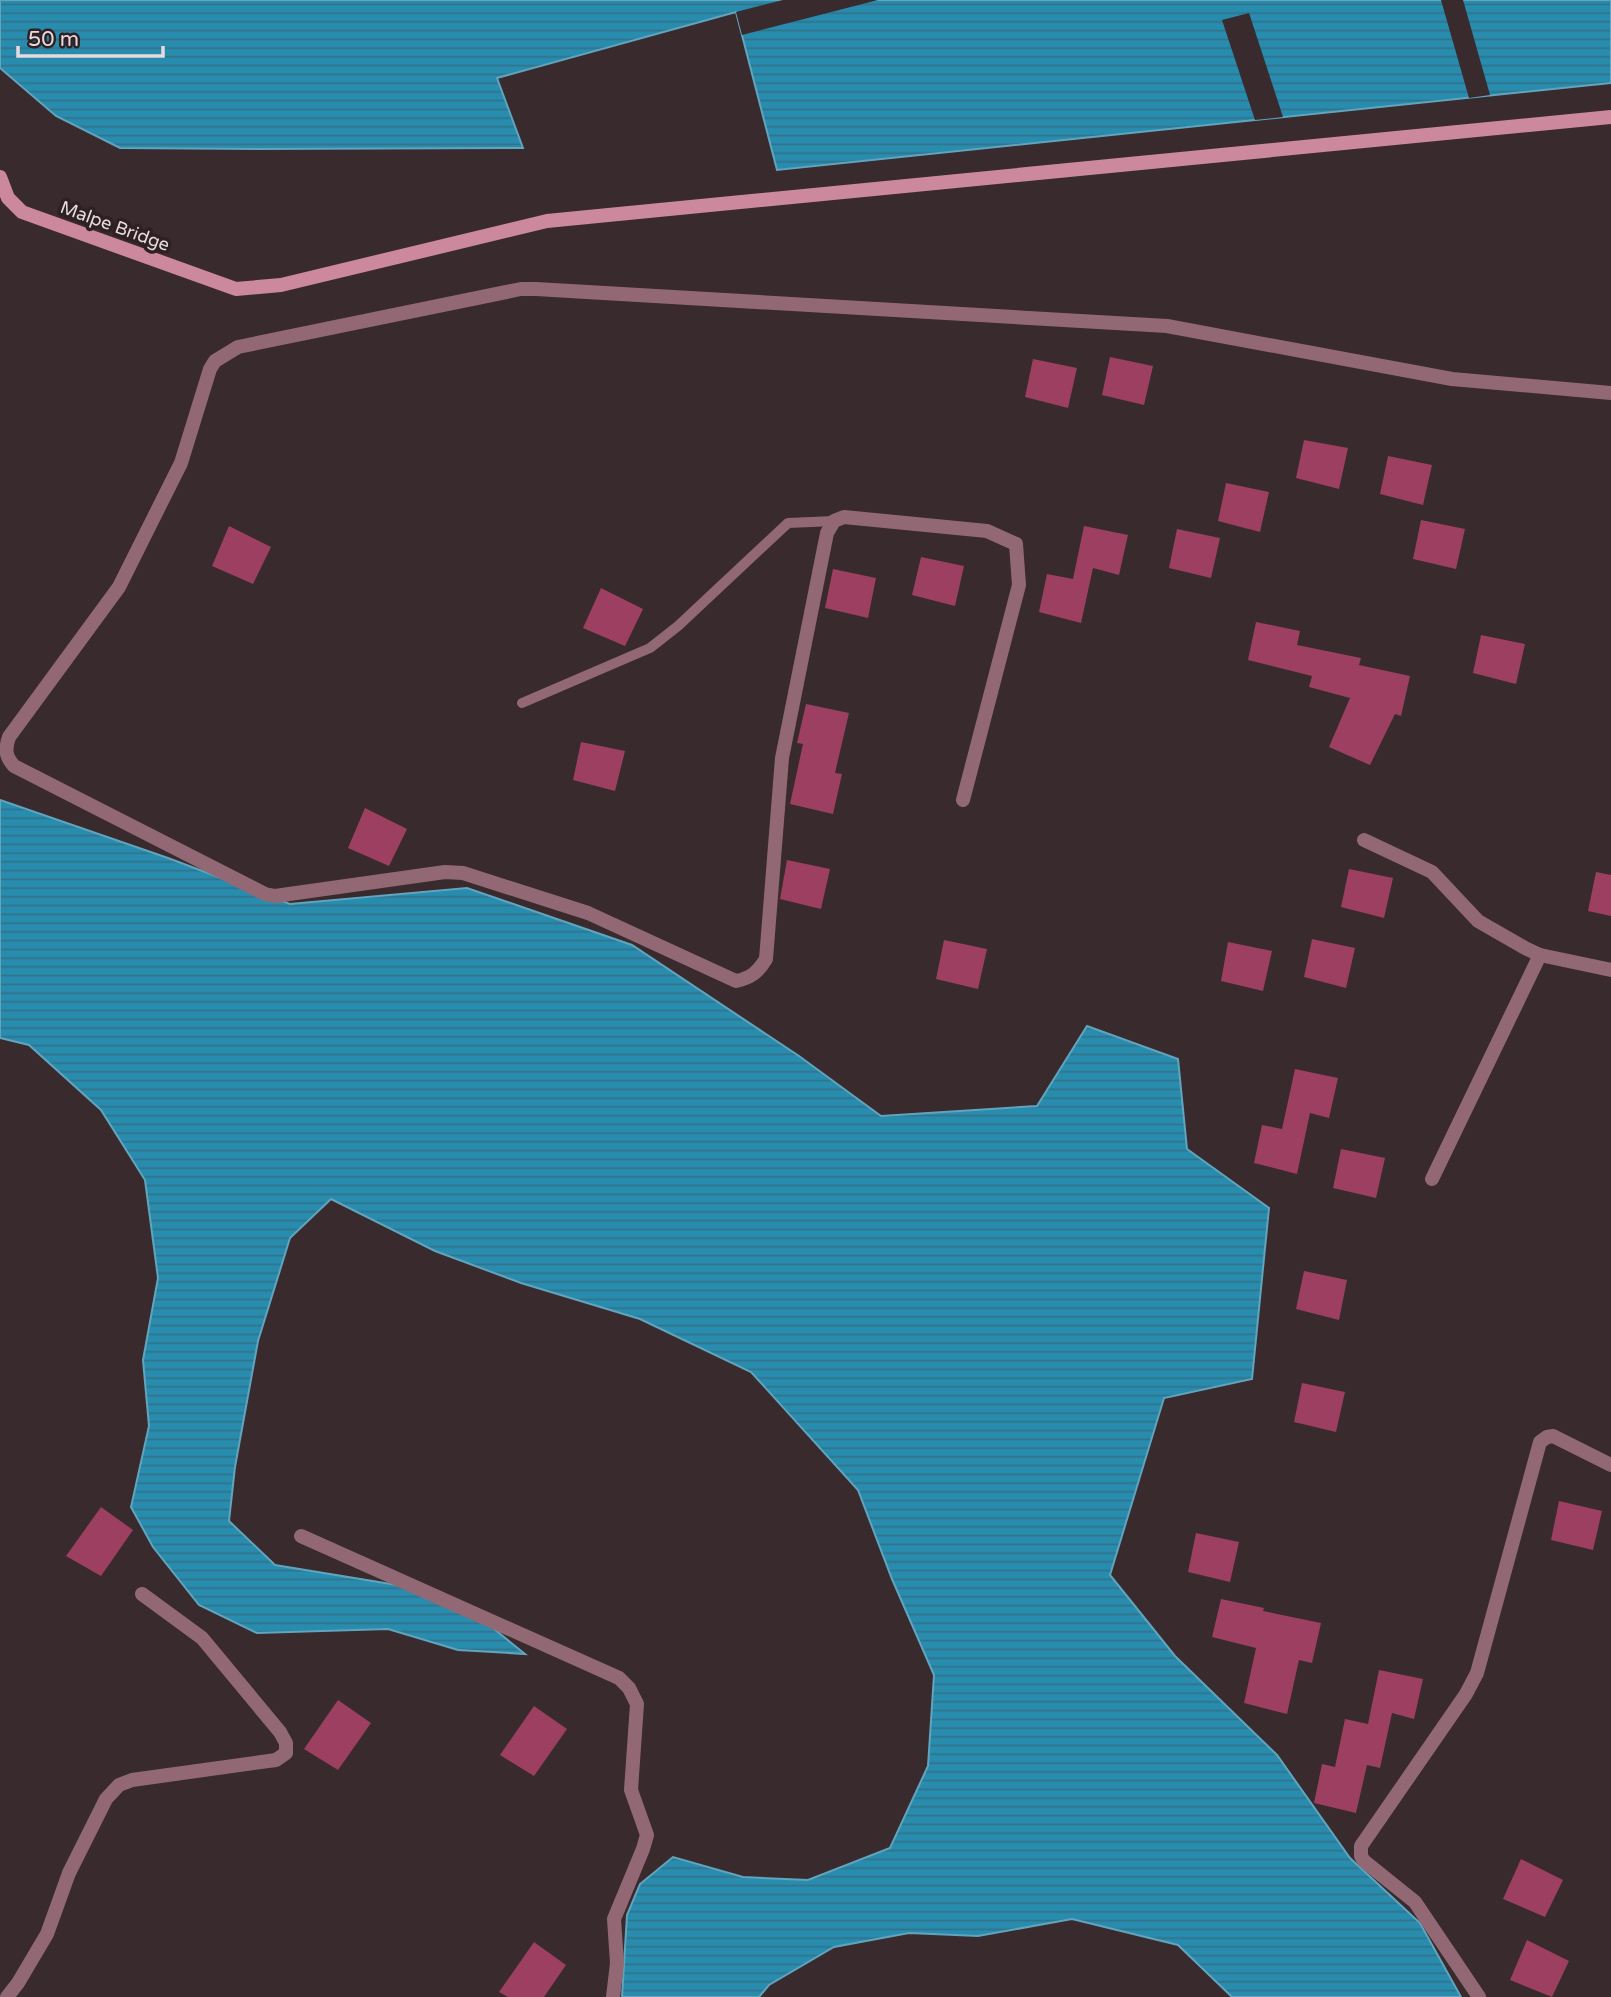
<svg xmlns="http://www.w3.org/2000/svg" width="1611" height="1997" font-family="'Varela Round',sans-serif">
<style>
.water{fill:url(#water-rules);stroke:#61a4bd;stroke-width:2}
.pier{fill:#392a2e}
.building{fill:#9c3f61}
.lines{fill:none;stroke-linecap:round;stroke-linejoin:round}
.lane{stroke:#936875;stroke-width:10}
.street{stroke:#936875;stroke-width:14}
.secondary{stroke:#cc889d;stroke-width:14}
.labels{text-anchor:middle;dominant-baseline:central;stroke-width:7;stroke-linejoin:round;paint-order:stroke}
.street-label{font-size:18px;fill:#e5dbde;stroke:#2f2024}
</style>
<defs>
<pattern id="water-rules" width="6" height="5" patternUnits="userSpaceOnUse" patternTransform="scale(1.75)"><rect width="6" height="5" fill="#288caf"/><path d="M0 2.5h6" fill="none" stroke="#327289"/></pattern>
</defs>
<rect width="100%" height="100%" fill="#392a2e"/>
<g class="water">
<polygon points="0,0 1611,0 1611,83 777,170 736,12 497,78 523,148 261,149 120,148 56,116 0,68"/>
<polygon points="0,800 168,858 290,904 467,888 632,945 799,1056 881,1116 1037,1106 1087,1026 1178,1059 1187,1149 1269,1208 1252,1379 1164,1398 1110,1575 1175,1656 1277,1755 1350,1858 1420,1923 1461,1997 1232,1997 1178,1945 1072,1919 978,1936 909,1933 834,1947 769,1985 759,1997 622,1997 627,1915 640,1884 673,1857 743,1877 808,1880 890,1848 928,1766 934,1675 892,1579 858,1490 751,1372 640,1319 521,1283 435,1251 331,1199 290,1238 258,1341 235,1467 229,1521 275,1565 403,1586 483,1620 525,1654 458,1650 388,1629 257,1633 199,1605 153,1547 131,1507 149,1426 143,1360 158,1278 145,1180 101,1110 29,1045 0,1038"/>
</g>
<g class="pier">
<polygon points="783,0 878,0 742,35 736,12"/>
<polygon points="1441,0 1463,0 1490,95 1469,98"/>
<polygon points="1249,13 1283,117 1255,120 1222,20"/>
</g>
<g class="building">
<polygon points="1110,357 1153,366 1144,405 1102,395"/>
<polygon points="1033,359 1077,368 1068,408 1025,397"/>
<polygon points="1304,440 1348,448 1339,489 1296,478"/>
<polygon points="1388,456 1432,465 1423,505 1380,494"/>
<polygon points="1226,483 1269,492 1260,532 1218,521"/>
<polygon points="1421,520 1465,529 1456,569 1413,559"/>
<polygon points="229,526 271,547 253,584 212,566"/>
<polygon points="1084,526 1128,535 1119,575 1093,568 1081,623 1039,612 1047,574 1073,579"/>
<polygon points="1177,529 1220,538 1211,578 1169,568"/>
<polygon points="921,557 964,566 955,606 912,595"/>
<polygon points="833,569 876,578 868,618 825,608"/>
<polygon points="601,588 643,609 625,646 583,628"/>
<polygon points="1256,622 1300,631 1297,645 1361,658 1359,665 1410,676 1401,716 1395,714 1370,765 1329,747 1350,698 1309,687 1312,676 1248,660"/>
<polygon points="1481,635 1525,644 1516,684 1473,673"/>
<polygon points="806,704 849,713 835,773 842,774 833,814 790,804 803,744 797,743"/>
<polygon points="581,742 625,751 615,791 573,780"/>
<polygon points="365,808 407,829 389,866 348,848"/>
<polygon points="787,860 830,869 821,909 780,899"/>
<polygon points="1349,869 1393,878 1384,918 1341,907"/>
<polygon points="1596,872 1611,875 1611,916 1588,911"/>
<polygon points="1312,939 1355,948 1346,988 1304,977"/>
<polygon points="944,940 987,949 978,989 936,979"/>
<polygon points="1228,942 1272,951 1263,991 1221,981"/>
<polygon points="1295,1069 1338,1078 1329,1118 1310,1113 1297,1174 1254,1163 1262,1125 1282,1129"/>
<polygon points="1341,1149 1385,1158 1376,1198 1333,1188"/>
<polygon points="1304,1271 1347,1280 1339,1320 1296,1309"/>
<polygon points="1302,1383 1345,1392 1336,1432 1294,1422"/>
<polygon points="1559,1501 1602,1511 1593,1550 1551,1540"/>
<polygon points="101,1507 133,1530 101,1576 66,1556"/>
<polygon points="1196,1533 1239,1542 1230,1582 1188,1572"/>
<polygon points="1221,1599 1264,1608 1263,1611 1321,1623 1312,1663 1299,1660 1287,1714 1244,1703 1256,1648 1212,1637"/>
<polygon points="1379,1670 1423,1679 1414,1719 1392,1713 1380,1768 1367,1765 1356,1813 1314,1803 1322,1764 1335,1767 1345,1719 1368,1724"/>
<polygon points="338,1700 371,1723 338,1770 304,1749"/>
<polygon points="534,1706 567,1729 534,1776 500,1755"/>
<polygon points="1521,1859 1563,1880 1545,1917 1503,1899"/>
<polygon points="1527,1940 1569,1961 1552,1997 1510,1980"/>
<polygon points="534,1942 566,1965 544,1997 508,1997 499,1992"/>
</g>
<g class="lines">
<polyline class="lane" points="522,703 650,648 678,626 788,523 834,521"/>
<g class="street">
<path d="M963,800L1019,585L1016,544L987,531L844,517L834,521L827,533L782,758L766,959C758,972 751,978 736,981L588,913L463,873L445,872L275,896L265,894L14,766C5,756 5,749 9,737L119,587L181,463L210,369L215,361L238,347L521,289H536L1167,326L1452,379L1611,393"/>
<polyline points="1364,840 1432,872 1478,921 1525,948 1540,955 1611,970"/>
<polyline points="1432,1179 1540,955"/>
<polyline points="301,1536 619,1678 629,1688 637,1704 631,1790 647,1835 643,1849 614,1919 617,1963 613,1997"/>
<polyline points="7,1997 18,1983 47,1934 69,1873 106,1799 119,1785 132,1780 276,1760 286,1753 286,1743 280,1732 202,1638 142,1594"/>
<polyline points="1479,1997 1415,1902 1364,1861 1361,1856 1361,1846 1466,1694 1477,1673 1540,1442 1547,1437 1553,1436 1611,1465"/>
</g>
<polyline class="secondary" points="0,177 8,198 22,212 236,289 281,285 547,221 1611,117"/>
</g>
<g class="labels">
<g class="street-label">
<text transform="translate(115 226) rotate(20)">Malpe Bridge</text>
</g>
</g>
<path d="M18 46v10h145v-10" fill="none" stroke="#e5dbde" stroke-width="3.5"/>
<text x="28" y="46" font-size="21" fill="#e5dbde" stroke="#2f2024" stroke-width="5" paint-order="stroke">50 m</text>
</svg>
